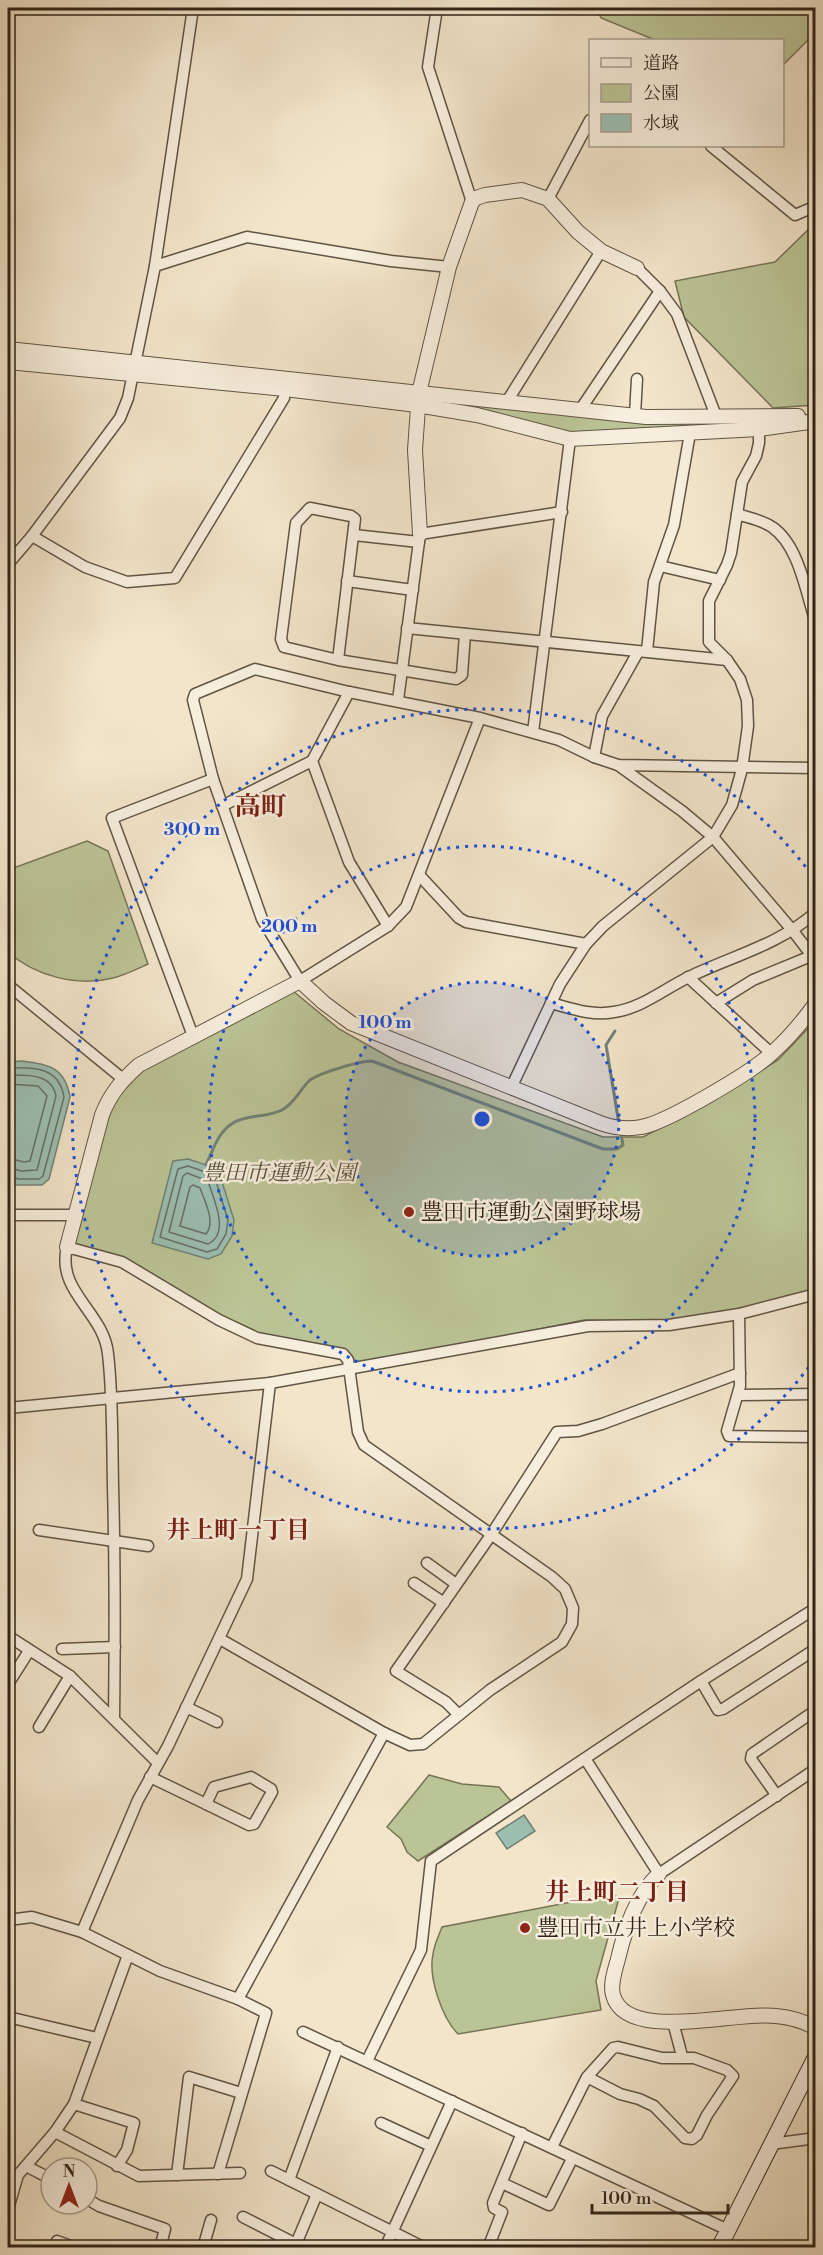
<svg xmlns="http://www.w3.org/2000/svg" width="823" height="2255" font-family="'Libre Bodoni','Noto Serif JP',serif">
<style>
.green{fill:#bbc496;stroke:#767457;stroke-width:1.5}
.water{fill:#9cbfb2;stroke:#718174;stroke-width:1.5}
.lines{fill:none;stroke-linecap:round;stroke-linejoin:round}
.shore{stroke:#667165;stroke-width:1.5}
.stream{stroke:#718174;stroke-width:3}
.minor-casing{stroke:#605444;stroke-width:13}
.tertiary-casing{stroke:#605444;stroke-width:16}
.secondary-casing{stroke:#302318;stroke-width:17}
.minor{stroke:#f7eedd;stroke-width:10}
.tertiary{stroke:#f7eedd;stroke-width:14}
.secondary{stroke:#f7eedd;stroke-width:15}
.ring{fill:none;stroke:#1d4ed8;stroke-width:3;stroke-dasharray:3 6}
.poi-dot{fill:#8f2418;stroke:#f7eedd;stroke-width:2}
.labels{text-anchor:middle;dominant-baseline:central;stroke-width:5;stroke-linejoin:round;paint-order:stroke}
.park-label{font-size:22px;font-style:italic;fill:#5a533e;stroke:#f7eedd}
.poi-label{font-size:22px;fill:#302318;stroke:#f7eedd;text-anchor:start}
.neighbourhood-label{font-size:24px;font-weight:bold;fill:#7a1f14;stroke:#f7eedd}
.quarter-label{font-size:26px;font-weight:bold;fill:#7a1f14;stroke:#f7eedd}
.centre{fill:#1d4ed8;stroke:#f7eedd;stroke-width:3}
.ring-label{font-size:18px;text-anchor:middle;font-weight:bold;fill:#1d4ed8;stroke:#f7eedd;stroke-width:5;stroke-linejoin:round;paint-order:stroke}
</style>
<rect width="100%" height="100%" fill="#f2e5ca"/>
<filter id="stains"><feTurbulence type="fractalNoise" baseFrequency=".00333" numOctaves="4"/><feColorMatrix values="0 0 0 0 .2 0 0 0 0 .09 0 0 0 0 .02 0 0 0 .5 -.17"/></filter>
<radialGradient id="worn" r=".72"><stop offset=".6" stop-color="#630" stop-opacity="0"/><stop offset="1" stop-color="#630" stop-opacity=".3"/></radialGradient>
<g class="green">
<polygon points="596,8 815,8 815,33 783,65 782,40 655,40 601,18"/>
<polygon points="815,223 815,405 773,408 684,317 675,281 775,262"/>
<polygon points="438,401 743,420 742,425 578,433 548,429"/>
<path d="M87,841L108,851L148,964C137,969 125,975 113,978C77,987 35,976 8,952V870Z"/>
<polygon points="293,991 339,1029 398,1062 603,1137 643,1137 711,1102 778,1060 815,1021 815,1290 734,1312 659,1321 584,1320 354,1366 349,1354 251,1333 126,1267 72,1242 110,1106 138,1072"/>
<polygon points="429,1775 462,1784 499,1787 511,1801 418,1861 407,1852 401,1839 387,1827"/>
<path d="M613,1894L619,1898L596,1981L601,2010L458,2034C442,2018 428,1977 433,1954C434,1945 439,1935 442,1927Z"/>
</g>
<g class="water">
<path d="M22,1061C48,1064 65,1067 70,1097L49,1179L42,1185H14L8,1178V1062Z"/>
<polygon points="188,1159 218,1169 234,1220 232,1236 221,1254 208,1259 152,1243 173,1161"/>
<polygon points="524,1815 535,1831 507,1849 496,1833"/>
</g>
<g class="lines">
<g class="shore">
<path d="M8,1068C32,1067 59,1066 64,1097L43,1176L39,1179H18L8,1174"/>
<path d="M8,1075C26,1075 52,1073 56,1096L37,1170L21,1171L8,1167"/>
<polyline points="8,1084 38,1086 47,1096 30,1161 24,1162 8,1158"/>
<polygon points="188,1166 214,1175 228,1220 226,1234 217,1249 207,1252 160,1237 178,1169"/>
<path d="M187,1173L208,1181C213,1198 231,1233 208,1244L169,1232L183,1176Z"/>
<path d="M193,1185L200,1188C205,1202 216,1222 206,1234L180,1226L190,1187Z"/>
</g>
<g class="stream">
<polyline points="615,1031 606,1045 619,1124"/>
<path d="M206,1165C213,1150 218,1132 233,1123C247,1114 267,1118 282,1110C295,1103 300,1089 310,1080C320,1073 359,1061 372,1061L603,1149H617L623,1145L621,1134"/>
</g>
<g class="minor-casing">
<g id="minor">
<polyline points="437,8 428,67 472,202"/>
<polyline points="711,146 795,215 816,206"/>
<polyline points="548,199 590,120"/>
<polyline points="155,266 247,237 391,261 449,267"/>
<polyline points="637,268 660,291 677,314 716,416"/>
<polyline points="506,403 601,251"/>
<polyline points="580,410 660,291"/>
<polyline points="635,415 637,379"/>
<path d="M737,514C749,518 762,520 772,527C799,545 806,593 816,623"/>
<polyline points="354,535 419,542"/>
<polyline points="32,536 85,567 127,582 175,578 284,398 285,389"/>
<polyline points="8,564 32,536 120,418 128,398 155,266 193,8"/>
<polyline points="660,566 720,580"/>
<polyline points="347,581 413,590"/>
<polyline points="407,628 727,660"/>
<polyline points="647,651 654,582 674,525 690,433"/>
<polyline points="338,660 355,519 351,516 310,508 296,523 281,639 284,647 338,660 456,679 462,675 465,634"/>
<polyline points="398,700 420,534 562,512"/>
<polyline points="480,718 406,907 388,926 300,981 262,919 213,779 193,700 195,694 255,669 349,692 480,718 559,740 594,757 618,765 816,768"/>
<polyline points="533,732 570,439"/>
<polyline points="594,757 602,716 638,652"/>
<polyline points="312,761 349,862 388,926"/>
<polyline points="618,765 682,811 713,837 793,931 816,961"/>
<polyline points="222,806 312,761 349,692"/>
<polyline points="420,876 459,918 466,922 586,944"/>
<polyline points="688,977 772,1054"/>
<polyline points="8,985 123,1079"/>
<path d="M551,1003C573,1009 592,1016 614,1012C642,1008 664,989 689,977C732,956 779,945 816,912"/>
<polyline points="716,1003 753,980 811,956"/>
<polyline points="193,1036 112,818 213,779"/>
<polyline points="511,1088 560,984 586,944 603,926 713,837 732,805 742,769 748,726 747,700 740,679 727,660 709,642 709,601 727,565 731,553 742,482 756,456 759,443 759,429"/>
<polyline points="8,1215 75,1215"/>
<polyline points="739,1314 740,1386 727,1431 729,1436 816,1437"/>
<polyline points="739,1395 816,1394"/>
<polyline points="8,1408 270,1383 588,1326 669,1325 739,1314 816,1294"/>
<polyline points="39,1530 148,1546"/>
<polyline points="427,1563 456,1584"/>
<polyline points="414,1583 444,1603"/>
<polyline points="8,1636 70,1676 158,1763"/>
<polyline points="62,1649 115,1647"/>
<polyline points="701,1681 718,1710 723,1709 811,1652 816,1652"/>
<polyline points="8,1684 29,1651"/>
<polyline points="186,1707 217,1722"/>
<polyline points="459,1715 446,1702 396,1671 491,1535 557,1432 578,1431 602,1424 740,1373"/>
<path d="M114,1718C115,1640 115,1563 113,1486C112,1442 113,1397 108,1354C104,1312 56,1292 67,1247L122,1262L219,1320L257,1338L343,1354L348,1360L358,1432L364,1445L552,1577L565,1589L573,1608L572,1624L562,1642L490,1690L423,1744L410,1745L384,1733L220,1639"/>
<polyline points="39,1727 70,1676"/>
<polyline points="586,1760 659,1874 816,1769"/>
<polyline points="150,1777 206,1804"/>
<polygon points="251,1777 271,1789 272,1792 254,1824 249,1825 206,1804 214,1787"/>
<polyline points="777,1796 751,1759 752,1754 816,1710"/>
<polyline points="8,1920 32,1917 82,1932 160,1971 238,1999 266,2013 218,2174"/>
<polyline points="82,1932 138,1800 168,1746 247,1579 270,1383"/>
<polyline points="238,1999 384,1733"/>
<polyline points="8,2017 97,2038"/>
<polyline points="673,2022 682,2056"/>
<polyline points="303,2032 728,2230"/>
<polyline points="367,2061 421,1950 431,1861 701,1681 816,1608"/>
<polyline points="74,2104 134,2123 127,2150 117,2166"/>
<polyline points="381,2123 431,2146"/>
<polyline points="55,2132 139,2176 240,2173"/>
<polyline points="771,2144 816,2138"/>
<polyline points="552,2147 587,2077 620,2094 639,2099 654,2106 685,2138 692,2139 697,2135 707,2115 733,2076 727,2070 694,2058 662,2058 618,2047 613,2048 587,2077"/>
<polyline points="26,2166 51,2179"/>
<polyline points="271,2171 425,2248"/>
<polyline points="177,2175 189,2077 241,2093"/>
<polyline points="289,2180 338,2047"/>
<polyline points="502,2183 549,2205 572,2159"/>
<polyline points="87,2199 99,2206 165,2229 160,2248"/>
<polyline points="8,2209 18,2175 55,2132 74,2104 128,1955"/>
<polyline points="243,2217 296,2244"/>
<polyline points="55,2248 57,2241 76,2248"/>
<polyline points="203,2248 211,2220"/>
<polyline points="304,2248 296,2244 317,2194"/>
<polyline points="385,2248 452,2101"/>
<polyline points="488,2248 502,2212 494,2208 493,2203 522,2133"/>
</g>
</g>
<g class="tertiary-casing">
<g id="tertiary">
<polyline points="8,349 646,417 798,416"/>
<polyline points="8,362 285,389 417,405 477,415 570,439 759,429 816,421"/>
<polyline points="420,534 415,450 419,393 449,267 472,202 476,198 485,195 522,190 548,199 578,232 601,251 637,268"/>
<path d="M67,1247L102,1115C110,1094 122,1080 139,1065L300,981L324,1003L351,1023L600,1123C614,1128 626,1130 641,1127C666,1123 754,1071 773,1052C789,1038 803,1021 816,1003"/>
<path d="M659,1874C636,1895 625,1929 618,1959C615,1970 610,1984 613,1995C626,2044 739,2010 776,2016C789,2017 805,2022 816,2028"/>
</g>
</g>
<g class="secondary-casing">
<polyline id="secondary" points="719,2248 816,2056"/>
</g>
<use href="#minor" class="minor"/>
<use href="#tertiary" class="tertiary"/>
<use href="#secondary" class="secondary"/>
</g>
<circle cx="482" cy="1119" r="137" fill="#1d4ed8" fill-opacity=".12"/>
<g class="ring">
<circle cx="482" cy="1119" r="137"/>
<circle cx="482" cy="1119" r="273"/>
<path d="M814 1360A410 410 0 1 1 814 878"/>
</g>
<g class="poi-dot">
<circle cx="409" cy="1212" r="6"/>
<circle cx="525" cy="1928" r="6"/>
</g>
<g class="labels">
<g class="park-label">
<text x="279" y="1173">豊田市運動公園</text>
</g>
<g class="poi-label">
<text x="421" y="1212">豊田市運動公園野球場</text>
<text x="537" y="1928">豊田市立井上小学校</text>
</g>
<g class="neighbourhood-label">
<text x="238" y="1531">井上町一丁目</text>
<text x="617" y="1893">井上町二丁目</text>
</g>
<g class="quarter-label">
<text x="261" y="807">高町</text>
</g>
</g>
<circle cx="482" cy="1119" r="9" class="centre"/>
<g class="ring-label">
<text x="192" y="835">300 m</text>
<text x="289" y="932">200 m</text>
<text x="385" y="1028">100 m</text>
</g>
<rect width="823" height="2255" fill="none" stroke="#f2e5ca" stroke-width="30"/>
<rect x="9" y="9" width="805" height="2237" fill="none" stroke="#302318" stroke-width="3"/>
<rect x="15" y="15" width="793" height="2225" fill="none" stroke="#302318" stroke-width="1.5"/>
<rect x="589" y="39" width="195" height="108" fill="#f7eedd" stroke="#a79d8e" stroke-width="1.5"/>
<rect x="601" y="58" width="30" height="9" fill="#f7eedd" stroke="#a79d8e" stroke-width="1.5"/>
<text x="643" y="69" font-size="18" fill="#302318">道路</text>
<rect x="601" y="84" width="30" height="18" fill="#bbc496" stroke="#a79d8e" stroke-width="1.5"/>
<text x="643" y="99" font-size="18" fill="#302318">公園</text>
<rect x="601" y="114" width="30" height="18" fill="#9cbfb2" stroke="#a79d8e" stroke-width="1.5"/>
<text x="643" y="129" font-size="18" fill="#302318">水域</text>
<g transform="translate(69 2186)"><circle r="28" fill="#f7eedd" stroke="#a79d8e" stroke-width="1.5"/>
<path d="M0-4.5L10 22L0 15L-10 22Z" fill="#8f2418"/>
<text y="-9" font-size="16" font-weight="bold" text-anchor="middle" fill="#302318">N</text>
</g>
<path d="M592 2204v9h136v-9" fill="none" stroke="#302318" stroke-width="3"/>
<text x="601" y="2204" font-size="18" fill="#302318" stroke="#f7eedd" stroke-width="4.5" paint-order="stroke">100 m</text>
<rect width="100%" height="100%" filter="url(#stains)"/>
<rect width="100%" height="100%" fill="url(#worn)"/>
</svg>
